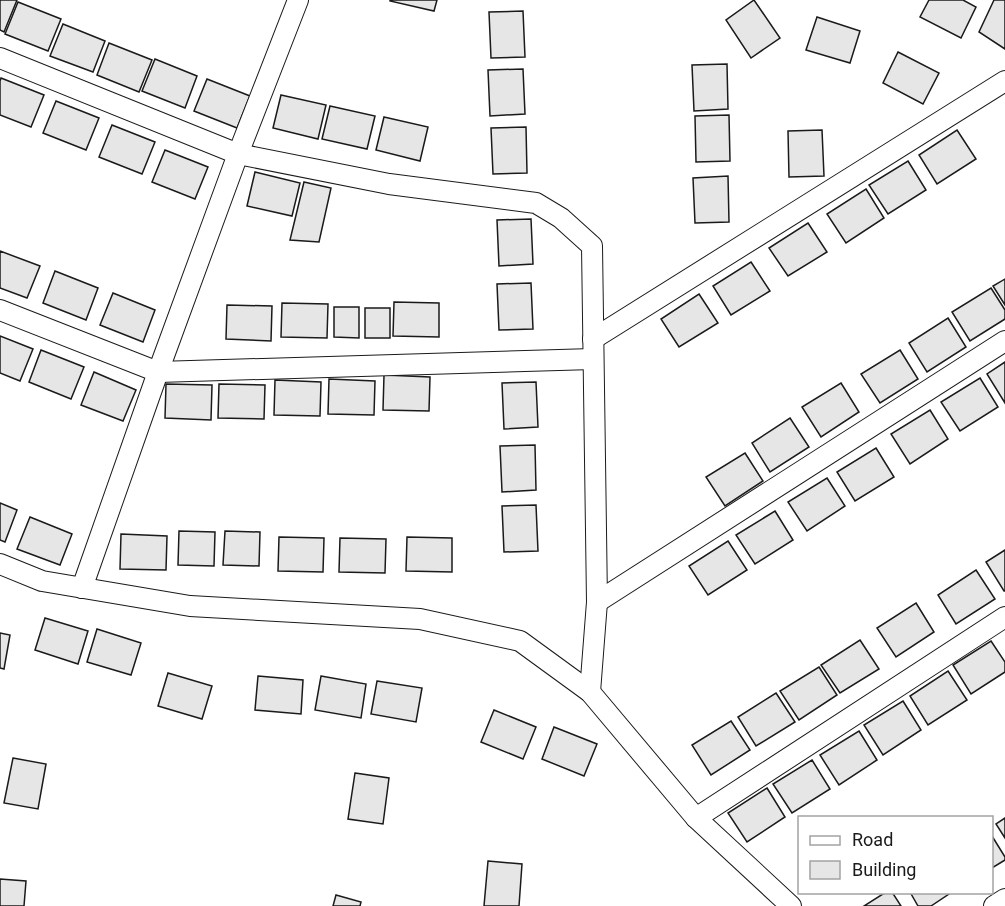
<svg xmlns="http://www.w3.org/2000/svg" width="1005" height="906" font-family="Roboto,sans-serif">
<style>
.building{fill:#e6e6e6;stroke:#1a1a1a;stroke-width:1.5}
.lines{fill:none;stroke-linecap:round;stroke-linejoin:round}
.street-casing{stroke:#1a1a1a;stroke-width:22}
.street{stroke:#fff;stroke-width:20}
</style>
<rect width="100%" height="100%" fill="#fff"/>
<g class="building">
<polygon points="0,0 17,0 4,32 0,30"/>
<polygon points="390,0 437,0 434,11 390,1"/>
<polygon points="754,0 780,38 751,58 726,20"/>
<polygon points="929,0 963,0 976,7 961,38 920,17"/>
<polygon points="994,0 1005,0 1005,49 979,32"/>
<polygon points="18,2 61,19 48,51 5,34"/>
<polygon points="523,11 525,57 491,58 489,12"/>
<polygon points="817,17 860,31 850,63 806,50"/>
<polygon points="63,24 105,41 93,72 50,56"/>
<polygon points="109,43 152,60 139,92 97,75"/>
<polygon points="898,52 939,73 923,104 883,83"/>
<polygon points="155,59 197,76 185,108 142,91"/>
<polygon points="727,64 728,109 694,111 692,65"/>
<polygon points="523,69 525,114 490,116 488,70"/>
<polygon points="1,78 44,95 31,127 0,115 0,81"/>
<polygon points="207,79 250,96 237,128 194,111"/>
<polygon points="281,95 326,105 318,139 273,128"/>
<polygon points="56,101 99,118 86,150 43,133"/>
<polygon points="330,106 375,116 367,149 322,139"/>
<polygon points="729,115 730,161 696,162 695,116"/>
<polygon points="384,117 428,127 420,161 376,150"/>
<polygon points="112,125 155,142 142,174 99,157"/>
<polygon points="526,127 527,173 493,174 491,128"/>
<polygon points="822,130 824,176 789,177 788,131"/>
<polygon points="957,130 976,159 937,184 919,155"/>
<polygon points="165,150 208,167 195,199 152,182"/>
<polygon points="908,161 926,190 888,214 869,185"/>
<polygon points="255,172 300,183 292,216 247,206"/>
<polygon points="728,176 729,222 695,223 693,178"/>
<polygon points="304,182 331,188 319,242 290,240"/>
<polygon points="866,189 884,218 846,243 827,214"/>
<polygon points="531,219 533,264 499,266 497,220"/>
<polygon points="808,223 827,252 788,276 769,248"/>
<polygon points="0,251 40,266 27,298 0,288"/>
<polygon points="751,262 770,291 731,315 713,286"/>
<polygon points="55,271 98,288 86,320 43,303"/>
<polygon points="1005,279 1005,305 993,286"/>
<polygon points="531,283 533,329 499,330 497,284"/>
<polygon points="991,288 1005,310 1005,319 970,341 952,312"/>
<polygon points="113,293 155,310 143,342 100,325"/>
<polygon points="699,294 718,323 679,347 661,319"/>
<polygon points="394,302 439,303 439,337 393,336"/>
<polygon points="282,303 328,304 327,338 281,337"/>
<polygon points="227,305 272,306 271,341 226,339"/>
<polygon points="334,307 359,307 359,338 334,337"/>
<rect x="365" y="308" width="25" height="30"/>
<polygon points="948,318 966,347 927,372 909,343"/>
<polygon points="0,336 33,349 20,381 0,373"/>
<polygon points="41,350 84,367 71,399 29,382"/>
<polygon points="900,350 918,379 880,403 861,374"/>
<polygon points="1005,362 1005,403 987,374"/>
<polygon points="94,372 136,390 123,421 81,405"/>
<polygon points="384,375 430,377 429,411 383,410"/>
<polygon points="980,378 998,407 960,431 941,402"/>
<polygon points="329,379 375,381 374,415 328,414"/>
<polygon points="275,380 321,382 320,416 274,415"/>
<polygon points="536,382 538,427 504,429 502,383"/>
<polygon points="841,383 859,412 821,437 802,407"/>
<polygon points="166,384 212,385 211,420 165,418"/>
<polygon points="219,384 265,385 264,419 218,418"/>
<polygon points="930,410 948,439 910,464 891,434"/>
<polygon points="790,418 809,447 770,472 752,443"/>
<polygon points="535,445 536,490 502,492 500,446"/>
<polygon points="876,448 894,477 855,501 837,472"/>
<polygon points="745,453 763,481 725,506 706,477"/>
<polygon points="827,478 845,506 807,531 788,502"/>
<polygon points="0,503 17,510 5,542 0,540"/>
<polygon points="536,505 538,551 504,552 502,506"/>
<polygon points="775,511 793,540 755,564 736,535"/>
<polygon points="30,517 72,534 60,565 17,549"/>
<polygon points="179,531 215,532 214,566 178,565"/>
<polygon points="225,531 260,532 259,566 223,565"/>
<polygon points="121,534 167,536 166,570 120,569"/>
<polygon points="279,537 324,538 323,572 278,571"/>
<polygon points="407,537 452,538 452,572 406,571"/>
<polygon points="340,538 386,539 385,573 339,572"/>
<polygon points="728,541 747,570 708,595 689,566"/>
<polygon points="1005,550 1005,591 1004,591 986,562"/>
<polygon points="976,570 995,599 956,624 938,595"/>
<polygon points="916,603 934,632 896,657 877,628"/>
<polygon points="45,618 88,631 78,664 35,650"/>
<polygon points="97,629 141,643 131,675 87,662"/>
<polygon points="0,633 10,635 4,669 0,668"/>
<polygon points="860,640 879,669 840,693 821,665"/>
<polygon points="991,641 1005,662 1005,672 971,694 953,665"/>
<polygon points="819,667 837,695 799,720 780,691"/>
<polygon points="948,671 967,700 928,725 910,696"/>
<polygon points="168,673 212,686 202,719 158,706"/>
<polygon points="258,676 303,680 301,714 255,710"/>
<polygon points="321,676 366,684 361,718 315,710"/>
<polygon points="377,681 422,688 416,722 371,714"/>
<polygon points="776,693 795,722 756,746 738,717"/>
<polygon points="903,701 921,730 883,755 864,725"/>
<polygon points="494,710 536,727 523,759 481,742"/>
<polygon points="731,721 750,750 711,775 692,745"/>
<polygon points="554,727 597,744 584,776 542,759"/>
<polygon points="859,731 877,760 839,785 820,755"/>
<polygon points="13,758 46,764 38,809 4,803"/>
<polygon points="812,760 830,789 792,813 773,784"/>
<polygon points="355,773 389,778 383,824 348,819"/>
<polygon points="767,788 785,817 747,842 728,813"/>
<polygon points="1005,818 1005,838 996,824"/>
<polygon points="992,836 1005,857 1005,860 992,868"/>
<polygon points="488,861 522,864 519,906 484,906"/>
<polygon points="0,879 26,881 24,906 0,906"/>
<polygon points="886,892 892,892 901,906 864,906"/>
<polygon points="910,892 952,892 931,906 918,906"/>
<polygon points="336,895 361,902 360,906 333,906"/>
</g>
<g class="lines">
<g class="street-casing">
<g id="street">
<polyline points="0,58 238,154 389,184 536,203 561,218 592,246 597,602 590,692"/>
<polyline points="0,310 158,372 593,359"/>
<polyline points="593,339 1005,81"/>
<polyline points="0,564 42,581 190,606 420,619 520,641 590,692 696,818 791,906"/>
<polyline points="82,588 158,372 238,154 298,0"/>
<polyline points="597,602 1005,341"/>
<polyline points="696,818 1005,617"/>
<polyline points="994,906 1005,899"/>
</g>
</g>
<use href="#street" class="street"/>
</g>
<rect x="798" y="816" width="195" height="78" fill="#ffffff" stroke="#a3a3a3" stroke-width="1.5"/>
<rect x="810" y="836" width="30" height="9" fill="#ffffff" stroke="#a3a3a3" stroke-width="1.5"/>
<text x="852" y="846" font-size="18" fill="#1a1a1a">Road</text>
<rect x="810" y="861" width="30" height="18" fill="#e6e6e6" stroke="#a3a3a3" stroke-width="1.5"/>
<text x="852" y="876" font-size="18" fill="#1a1a1a">Building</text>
</svg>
